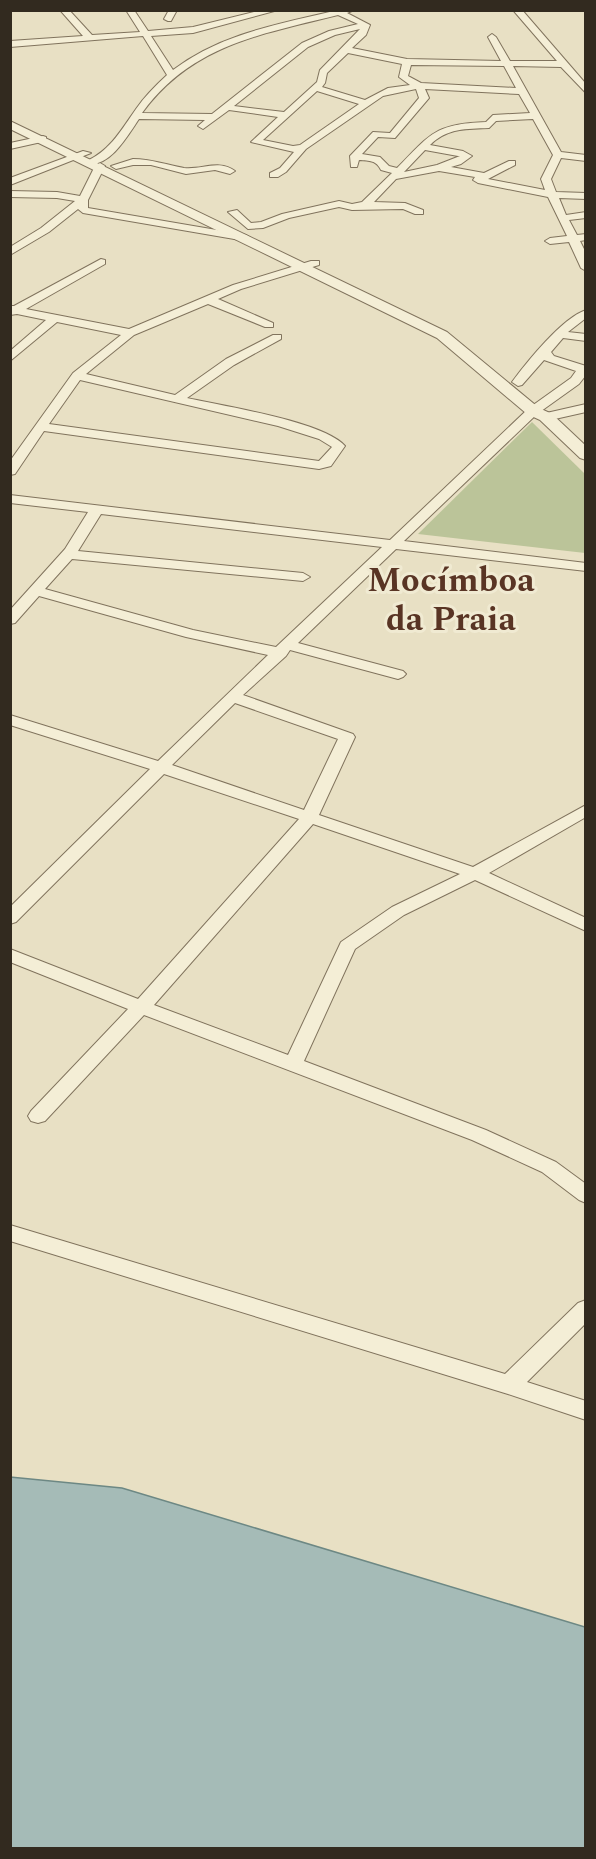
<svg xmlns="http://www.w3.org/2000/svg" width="596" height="1859" font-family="Spectral,serif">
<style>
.green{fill:#bbc499}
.water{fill:#a5bbb7;stroke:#6d8884;stroke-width:1.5}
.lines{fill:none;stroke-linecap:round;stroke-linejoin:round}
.minor-casing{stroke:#80735d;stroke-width:2}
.tertiary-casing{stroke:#80735d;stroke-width:2}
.minor{fill:#f4eed6;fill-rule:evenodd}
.tertiary{fill:#f4eed6;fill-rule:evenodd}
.labels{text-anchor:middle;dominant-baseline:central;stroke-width:6;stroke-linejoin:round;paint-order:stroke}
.town-label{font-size:34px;font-weight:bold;fill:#593424;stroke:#f0ead2}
</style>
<rect width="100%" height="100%" fill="#e8e0c4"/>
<polygon class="green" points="532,422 585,474 585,553 418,534"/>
<polygon class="water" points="10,1477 122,1488 585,1627 585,1848 11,1848"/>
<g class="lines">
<g class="minor-casing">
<g id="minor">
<path d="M60,10H69L92,35L140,32L126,10H134L148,31L193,27L262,10H278L193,33L151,36L173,70C222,33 280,24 338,10H354L347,13L370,25L366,35L352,48L407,59L501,61L488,37L492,34L496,37L510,61H557L513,10H522L586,84V93L561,67L513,66L561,152L586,155V161L561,158L551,179L556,192L586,193V199L559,198L566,215L586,212V218L569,220L577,235L586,234V240L580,241L586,253V271L581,268L569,242L550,244L545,241L550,238L567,236L548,197L478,183L473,180L475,177L439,171L396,179L374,202L405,203L423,210V214H415L403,209L352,210L339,207L289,218L263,228L248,229L228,212L237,210L251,223L261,222L282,214L339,201L352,204L362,202L392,173L381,170C376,160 370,161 359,160L357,167H351L350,156L373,132L390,133L419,98L416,89L383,96L306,149L286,172L278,177H270V173L280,168L294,152L251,142L278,117L229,110L203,129L198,126L205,120L139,119C128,135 111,166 89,164V160C111,149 122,129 136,109C145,96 156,85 167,75L143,36L10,47V41L83,36ZM338,15L358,24L329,31L302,43L212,114L142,113C191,45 262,34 338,15ZM360,29L320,70L317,82L284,112L234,106L308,47L335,35ZM348,53L402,64L399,77L410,85L388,88L365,100L322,87L325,83L327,73ZM411,65L504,66L516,88L421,83L408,76ZM425,89L519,94L530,113L493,115L486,122C434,124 431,134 397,168L389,166L380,157L362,154L378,137L395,138L429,98ZM317,91L359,104L300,145L293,146L263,140ZM533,119L553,155L541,179L545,190L488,179L515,165V161H509L484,173L451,167L461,164L472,156L463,151L430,145C447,128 466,129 489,128L496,121ZM425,150L458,156H460L437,165L404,172Z"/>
<polygon points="169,10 177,10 171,21 168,21 164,19"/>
<polygon points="43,136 46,137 46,141 10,149 10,143"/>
<polygon points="83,151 91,153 10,185 10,178"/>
<path d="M133,159C151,159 167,165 184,168C202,170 219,159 235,171L230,174L215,170L186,174L151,165H133L116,169L111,166Z"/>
<polygon points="100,163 105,166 88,200 88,208 246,235 251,238 246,241 83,213 78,209 49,232 10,255 10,247 41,228 75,201 57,198 10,197 10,191 57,192 80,196 95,166"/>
<path d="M101,259L105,260V264L26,309L129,329L233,285L311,261H319V265L241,289L218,299L273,323V327H265L208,304L134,335L86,374L175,395L226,359L273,335H281V339L234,365L187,398C222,406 323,421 345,446L331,466L319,469L44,431L15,474L10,475V461L73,373L121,335L57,322L10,361V351L46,320L17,314L10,315V306H14ZM80,380L278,426L319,439L332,447L319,461L49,424Z"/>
<path d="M586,310V318L568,332L586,334V341L563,338L551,352L554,356L586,366V375L579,384L537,414L404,541L586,563V571L396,549L298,643L403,671L406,674L403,677L398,679L290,650L286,656L243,695L353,734L355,737L319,815L473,867L586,805V817L489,873L586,918V931L475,880L404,915L355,949L304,1061L486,1130L556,1162L586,1184V1203L579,1200L542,1172L472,1140L144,1015L45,1121L38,1123L31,1121L28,1116L31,1111L128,1009L10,962V949L138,999L299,819L164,774L16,922L10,924V907L150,769L10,725V715L158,761L268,655L186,637L39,596L15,623L10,624V610L65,549L88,512L10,503V495L390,540L529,408L571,378L576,371L544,360L522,385L518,386L512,382C527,362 562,318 586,310ZM101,514L382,547L276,647L193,630L45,589L72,559L303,581L310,577L303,573L78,551ZM235,703L338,739L304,810L172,765ZM313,824L460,874L392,907L341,942L288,1055L154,1005Z"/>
<polygon points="586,404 586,412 546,421 540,417 542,414"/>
<polygon points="10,1225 505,1374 578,1303 586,1300 586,1323 527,1382 586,1401 586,1420 508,1394 10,1241"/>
</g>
</g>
<g class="tertiary-casing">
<polygon id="tertiary" points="10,121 447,332 539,408 552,414 586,446 586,460 580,458 540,420 527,414 437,338 10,129"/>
</g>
<use href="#minor" class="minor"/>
<use href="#tertiary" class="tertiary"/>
</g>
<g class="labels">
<g class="town-label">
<text x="451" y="581">Mocímboa<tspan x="451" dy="39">da Praia</tspan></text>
</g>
</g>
<rect width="596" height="1859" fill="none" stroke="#322a1f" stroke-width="24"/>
</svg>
